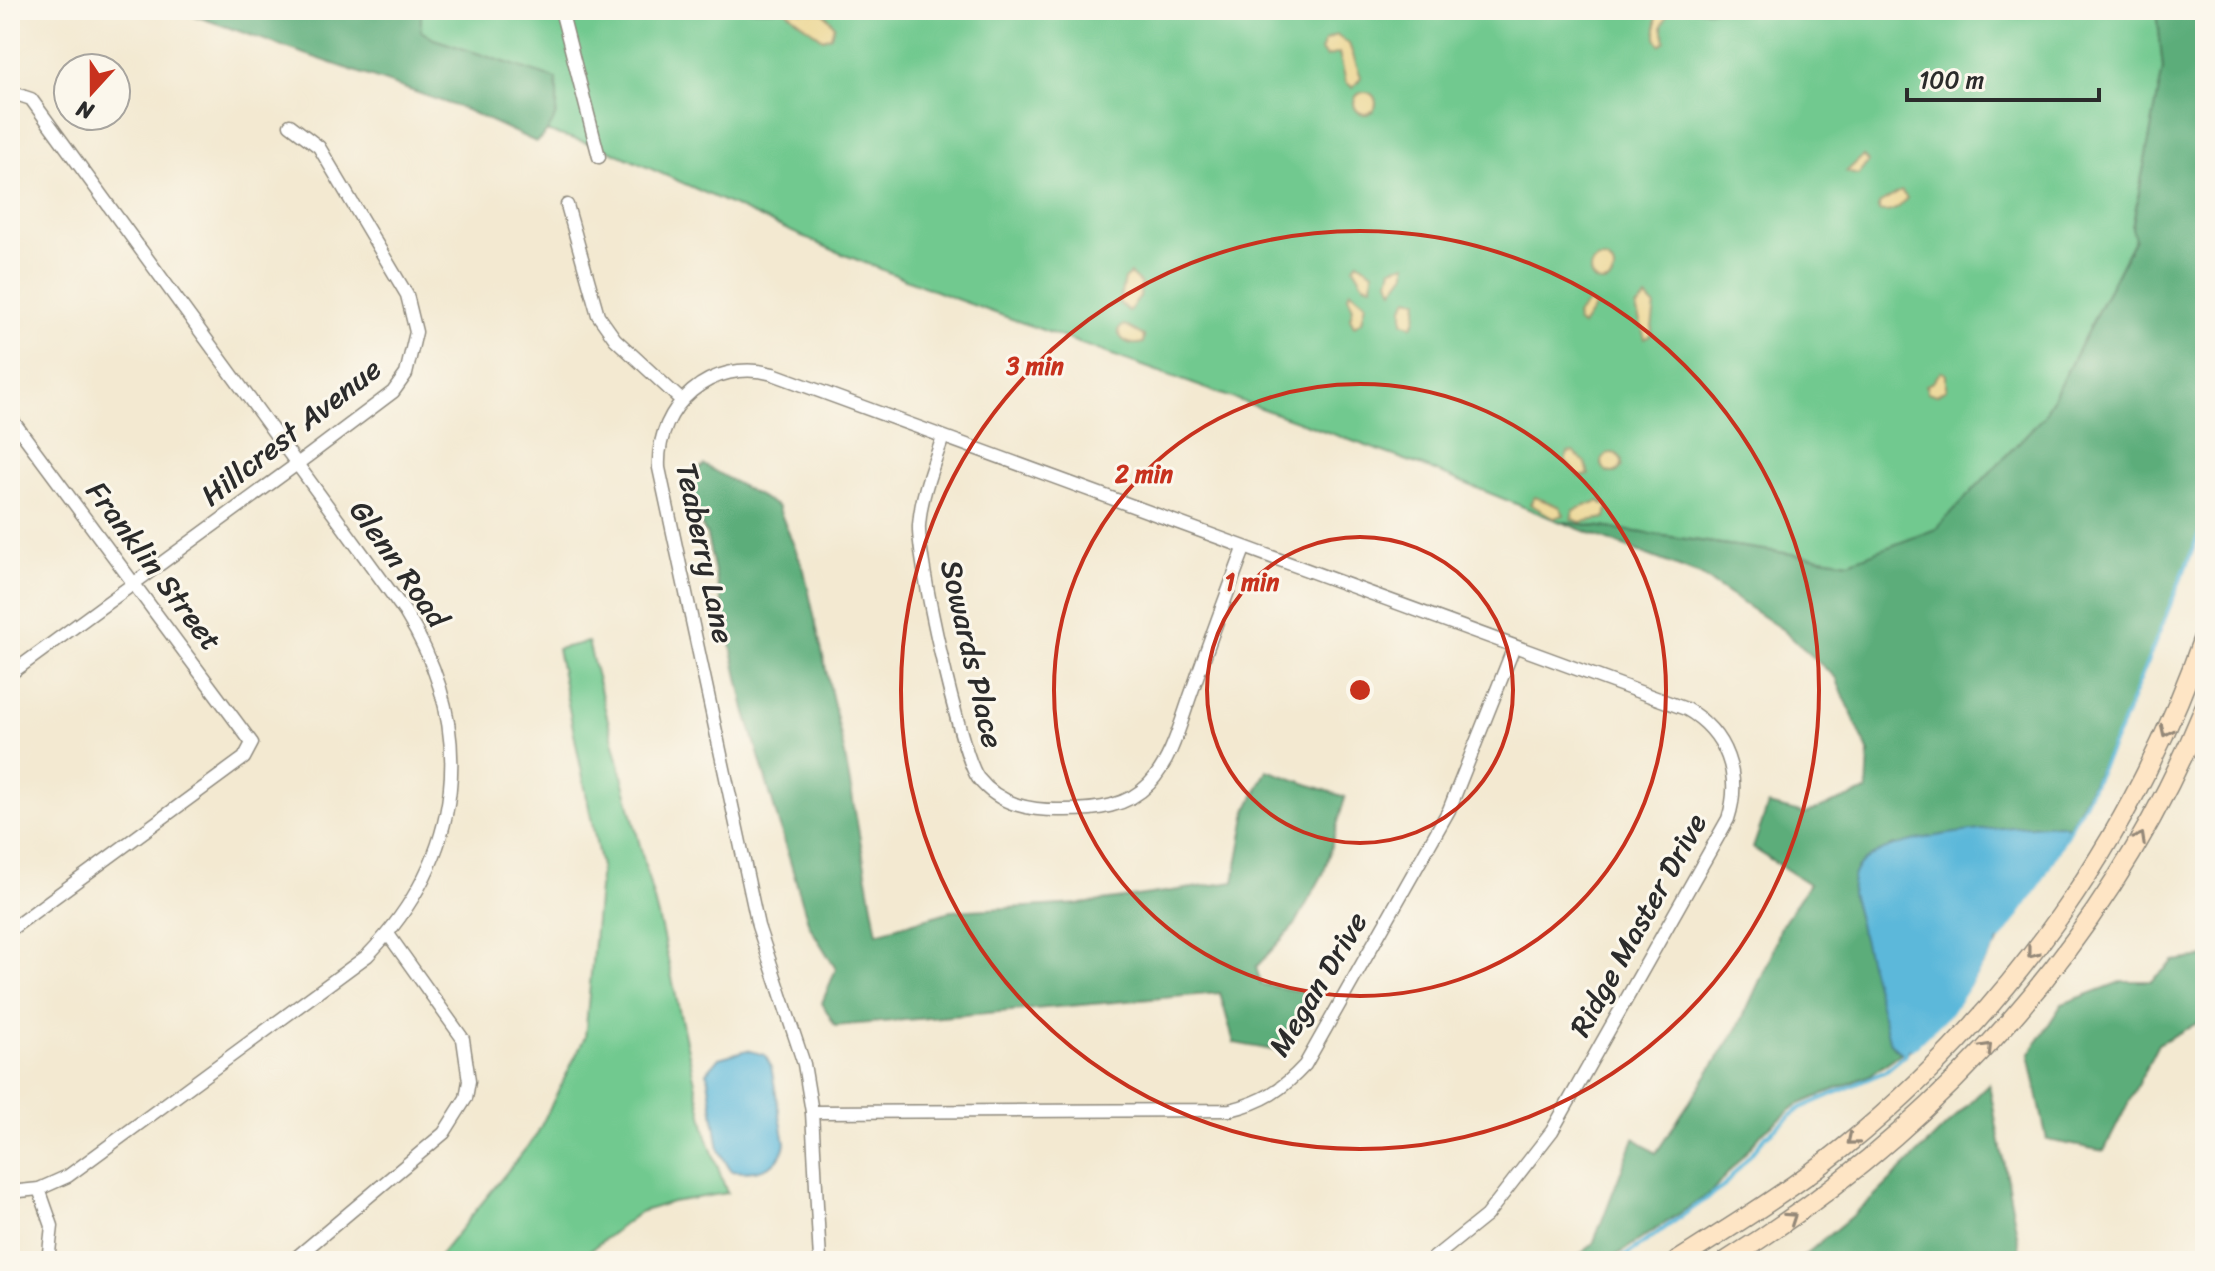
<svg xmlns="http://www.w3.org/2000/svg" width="2215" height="1271" font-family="Sriracha,sans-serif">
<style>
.green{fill:#71c98f;stroke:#4e7a5d;stroke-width:2}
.forest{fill:#5cad7a;stroke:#446c52;stroke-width:2}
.sand{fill:#eeda9e;stroke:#8c8264;stroke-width:2}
.water{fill:#5cb8da;stroke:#447282;stroke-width:2}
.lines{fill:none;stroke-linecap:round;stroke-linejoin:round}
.stream{stroke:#5cb8da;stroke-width:4}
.minor-casing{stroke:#8f8a7e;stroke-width:15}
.secondary-casing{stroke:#8f8a7e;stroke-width:21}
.minor{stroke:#fff;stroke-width:12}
.secondary{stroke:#fee5c5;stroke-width:18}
.oneway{stroke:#948878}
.ring{fill:none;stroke:#c8321e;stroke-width:4}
.labels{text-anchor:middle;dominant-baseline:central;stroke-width:6;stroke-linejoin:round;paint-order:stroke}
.street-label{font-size:30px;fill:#2b2b2b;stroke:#fbf7ec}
.centre{fill:#c8321e;stroke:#fbf7ec;stroke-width:4}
.ring-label{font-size:24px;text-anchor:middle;font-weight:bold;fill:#c8321e;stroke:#fbf7ec;stroke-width:6;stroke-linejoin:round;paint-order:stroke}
</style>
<rect width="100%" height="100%" fill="#fbf7ec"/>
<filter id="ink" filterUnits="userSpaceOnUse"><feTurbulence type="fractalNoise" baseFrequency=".0125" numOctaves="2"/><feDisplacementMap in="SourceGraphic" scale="16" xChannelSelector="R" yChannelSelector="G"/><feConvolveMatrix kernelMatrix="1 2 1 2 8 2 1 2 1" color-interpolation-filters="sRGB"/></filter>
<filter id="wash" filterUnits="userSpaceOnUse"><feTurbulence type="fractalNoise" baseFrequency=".006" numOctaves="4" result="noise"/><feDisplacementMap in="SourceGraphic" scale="32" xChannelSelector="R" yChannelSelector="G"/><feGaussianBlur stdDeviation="1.8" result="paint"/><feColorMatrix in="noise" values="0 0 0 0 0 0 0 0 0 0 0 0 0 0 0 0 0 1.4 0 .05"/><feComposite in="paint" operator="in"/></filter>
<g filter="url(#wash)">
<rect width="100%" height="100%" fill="#f3e9d1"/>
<g class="green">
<polygon points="240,10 2157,10 2163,69 2132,227 2135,238 2044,416 1936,529 1850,562 1558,521 1425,467 956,299 835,251 600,146 464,109"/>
<polygon points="588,642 661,928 707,1137 727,1193 672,1202 640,1212 576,1261 435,1261 536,1136 585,1037 601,867 557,649"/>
<polygon points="2020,1250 2099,1256 2114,1261 2022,1261"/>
</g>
<g class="forest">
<path d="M178,10H421V31L434,39L556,79C559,106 559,125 536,142L464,109Z"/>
<polygon points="2157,10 2202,10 2205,22 2205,519 2120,729 2069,827 2060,824 1965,833 1891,846 1890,1043 1901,1053 1870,1075 1797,1105 1761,1134 1712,1192 1608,1261 1572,1261 1593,1244 1634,1138 1656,1153 1738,1028 1772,954 1779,929 1809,884 1753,848 1768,805 1805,814 1867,791 1869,753 1836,678 1783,630 1700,575 1558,521 1849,562 1936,529 2044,416 2135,239 2132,228 2163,69"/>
<polygon points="704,465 778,507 804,570 844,751 877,933 951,911 1081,904 1234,882 1247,810 1267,770 1345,797 1324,872 1295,925 1256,967 1261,984 1306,992 1298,1019 1277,1051 1234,1043 1220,993 835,1026 822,1003 836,969 809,925 745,709 707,536 682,484"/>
<polygon points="2205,957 2205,1019 2158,1044 2104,1151 2047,1140 2029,1055 2062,1004 2123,981 2152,981 2174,961"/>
<polygon points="1989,1084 2022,1261 1798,1261 1873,1198"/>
</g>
<g class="sand">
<polygon points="785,10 824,13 834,25 831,36 823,39"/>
<polygon points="1656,10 1668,13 1662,26 1665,41 1660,45 1656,38"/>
<polygon points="1336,35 1349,44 1361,77 1353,88 1346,82 1339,53 1326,57 1321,51 1325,41"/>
<circle cx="1365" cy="103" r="11"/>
<polygon points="1863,156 1868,162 1858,175 1846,172"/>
<path d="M1901,191L1907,198C1901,207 1890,215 1879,211V204Z"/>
<circle cx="1602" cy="271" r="12"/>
<polygon points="1358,261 1373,272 1372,286 1364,284 1354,267"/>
<polygon points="1406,264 1406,273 1393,290 1389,280 1392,268"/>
<polygon points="1130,274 1141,284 1140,297 1129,311 1119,303 1124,279"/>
<polygon points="1350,290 1366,303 1362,321 1354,326 1350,318 1353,308 1348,296"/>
<polygon points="1408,298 1418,300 1416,319 1412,326 1403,322 1403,307"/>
<polygon points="1646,298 1655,306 1651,335 1645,339 1636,308"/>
<polygon points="1588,302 1595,307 1582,326 1577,322 1576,315"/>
<path d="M1124,325L1144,336L1143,343C1133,346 1120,343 1118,330Z"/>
<polygon points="1941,371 1946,374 1946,389 1936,395 1927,392 1926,385 1933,382"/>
<polygon points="1573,452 1585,462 1589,475 1579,477 1565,460 1568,453"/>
<circle cx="1612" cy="463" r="10"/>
<polygon points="1535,497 1560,507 1564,515 1554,518 1530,504"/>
<polygon points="1598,501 1608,506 1606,518 1580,522 1572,519 1574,510"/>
</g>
<g class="water">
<path d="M2060,824L2069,827L2036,889L1950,1012L1904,1055L1890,1043L1851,893C1852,887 1852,880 1854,874C1871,831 2019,827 2060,824Z"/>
<path d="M747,1050L765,1055L771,1066L785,1143C780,1169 756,1174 731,1171L719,1150L707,1072L719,1058Z"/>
</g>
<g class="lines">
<g class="stream">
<polyline points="2203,10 2205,21"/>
<polyline points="2000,939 2036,889 2084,803 2120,729 2205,519"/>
<polyline points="1912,1048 1950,1012 1994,946"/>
<polyline points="1618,1261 1723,1187 1766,1136 1801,1108 1884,1072 1906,1054"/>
</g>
</g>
</g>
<g filter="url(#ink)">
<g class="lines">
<g class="minor-casing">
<g id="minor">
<polyline points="561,10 599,157"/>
<path d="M10,92L31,99L405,612C478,730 464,856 367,956L68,1176L39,1189L10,1192"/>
<polyline points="567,205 598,315 615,339 681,400"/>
<polyline points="10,417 252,743 244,758 10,930"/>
<path d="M943,437C933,466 921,495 919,525C917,558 960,753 978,778C1000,806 1032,811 1065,810C1096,810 1127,807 1149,784C1172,760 1181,721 1192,691C1209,643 1226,596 1244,549"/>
<polyline points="10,674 308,456 393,392 406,374 416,332 407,295 319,147 290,125"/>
<path d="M812,1112L1230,1110C1263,1102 1282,1090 1305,1065L1449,810L1514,647"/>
<polyline points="39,1189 52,1226 48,1261"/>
<polyline points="292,1261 444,1133 466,1098 469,1081 463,1039 388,934"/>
<path d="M820,1261L812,1112L804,1064L758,926L659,468C656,405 712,357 773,374L1686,709C1727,732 1742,776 1728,819L1552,1131L1486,1216L1430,1261"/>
</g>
</g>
<g class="secondary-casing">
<g id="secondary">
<path d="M1677,1261C1734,1225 1791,1190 1843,1148C2009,1014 2136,834 2205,632"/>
<path d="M1726,1261C1938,1129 2110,939 2205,706"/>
</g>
</g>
<use href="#minor" class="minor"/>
<use href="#secondary" class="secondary"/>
</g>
<defs><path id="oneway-chevron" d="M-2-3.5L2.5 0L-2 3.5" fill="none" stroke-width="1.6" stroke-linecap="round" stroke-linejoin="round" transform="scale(2)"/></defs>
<g class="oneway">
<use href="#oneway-chevron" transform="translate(2166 731) rotate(115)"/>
<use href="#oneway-chevron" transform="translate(2140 838) rotate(-61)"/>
<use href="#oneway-chevron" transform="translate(2032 953) rotate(128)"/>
<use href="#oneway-chevron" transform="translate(1987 1048) rotate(-46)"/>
<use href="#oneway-chevron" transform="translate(1852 1140) rotate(140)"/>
<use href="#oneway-chevron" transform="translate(1791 1218) rotate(-34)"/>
</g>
</g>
<g class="ring">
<circle cx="1360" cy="690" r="153"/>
<circle cx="1360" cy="690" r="306"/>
<circle cx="1360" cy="690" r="459"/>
</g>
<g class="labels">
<g class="street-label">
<text transform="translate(291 432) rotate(-38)">Hillcrest Avenue</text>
<text transform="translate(705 553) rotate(78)">Teaberry Lane</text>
<text transform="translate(399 564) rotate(55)">Glenn Road</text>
<text transform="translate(154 566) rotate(53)">Franklin Street</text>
<text transform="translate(972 654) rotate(77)">Sowards Place</text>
<text transform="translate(1638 925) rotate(-61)">Ridge Master Drive</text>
<text transform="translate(1318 984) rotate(-59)">Megan Drive</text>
</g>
</g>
<circle cx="1360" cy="690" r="12" class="centre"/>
<g class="ring-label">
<text x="1035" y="374">3 min</text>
<text x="1144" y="482">2 min</text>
<text x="1252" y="590">1 min</text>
</g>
<rect width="2215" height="1271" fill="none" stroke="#fbf7ec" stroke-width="40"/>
<g transform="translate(92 92) rotate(201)"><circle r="38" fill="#fbf7ec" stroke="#a8a59f" stroke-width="2"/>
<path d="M0-6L14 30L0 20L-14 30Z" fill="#c8321e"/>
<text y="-12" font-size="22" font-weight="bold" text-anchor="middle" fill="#2b2b2b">N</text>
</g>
<path d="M1907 88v12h192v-12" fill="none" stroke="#2b2b2b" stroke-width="4"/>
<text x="1919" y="88" font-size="24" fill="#2b2b2b" stroke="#fbf7ec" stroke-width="6" paint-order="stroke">100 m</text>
</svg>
